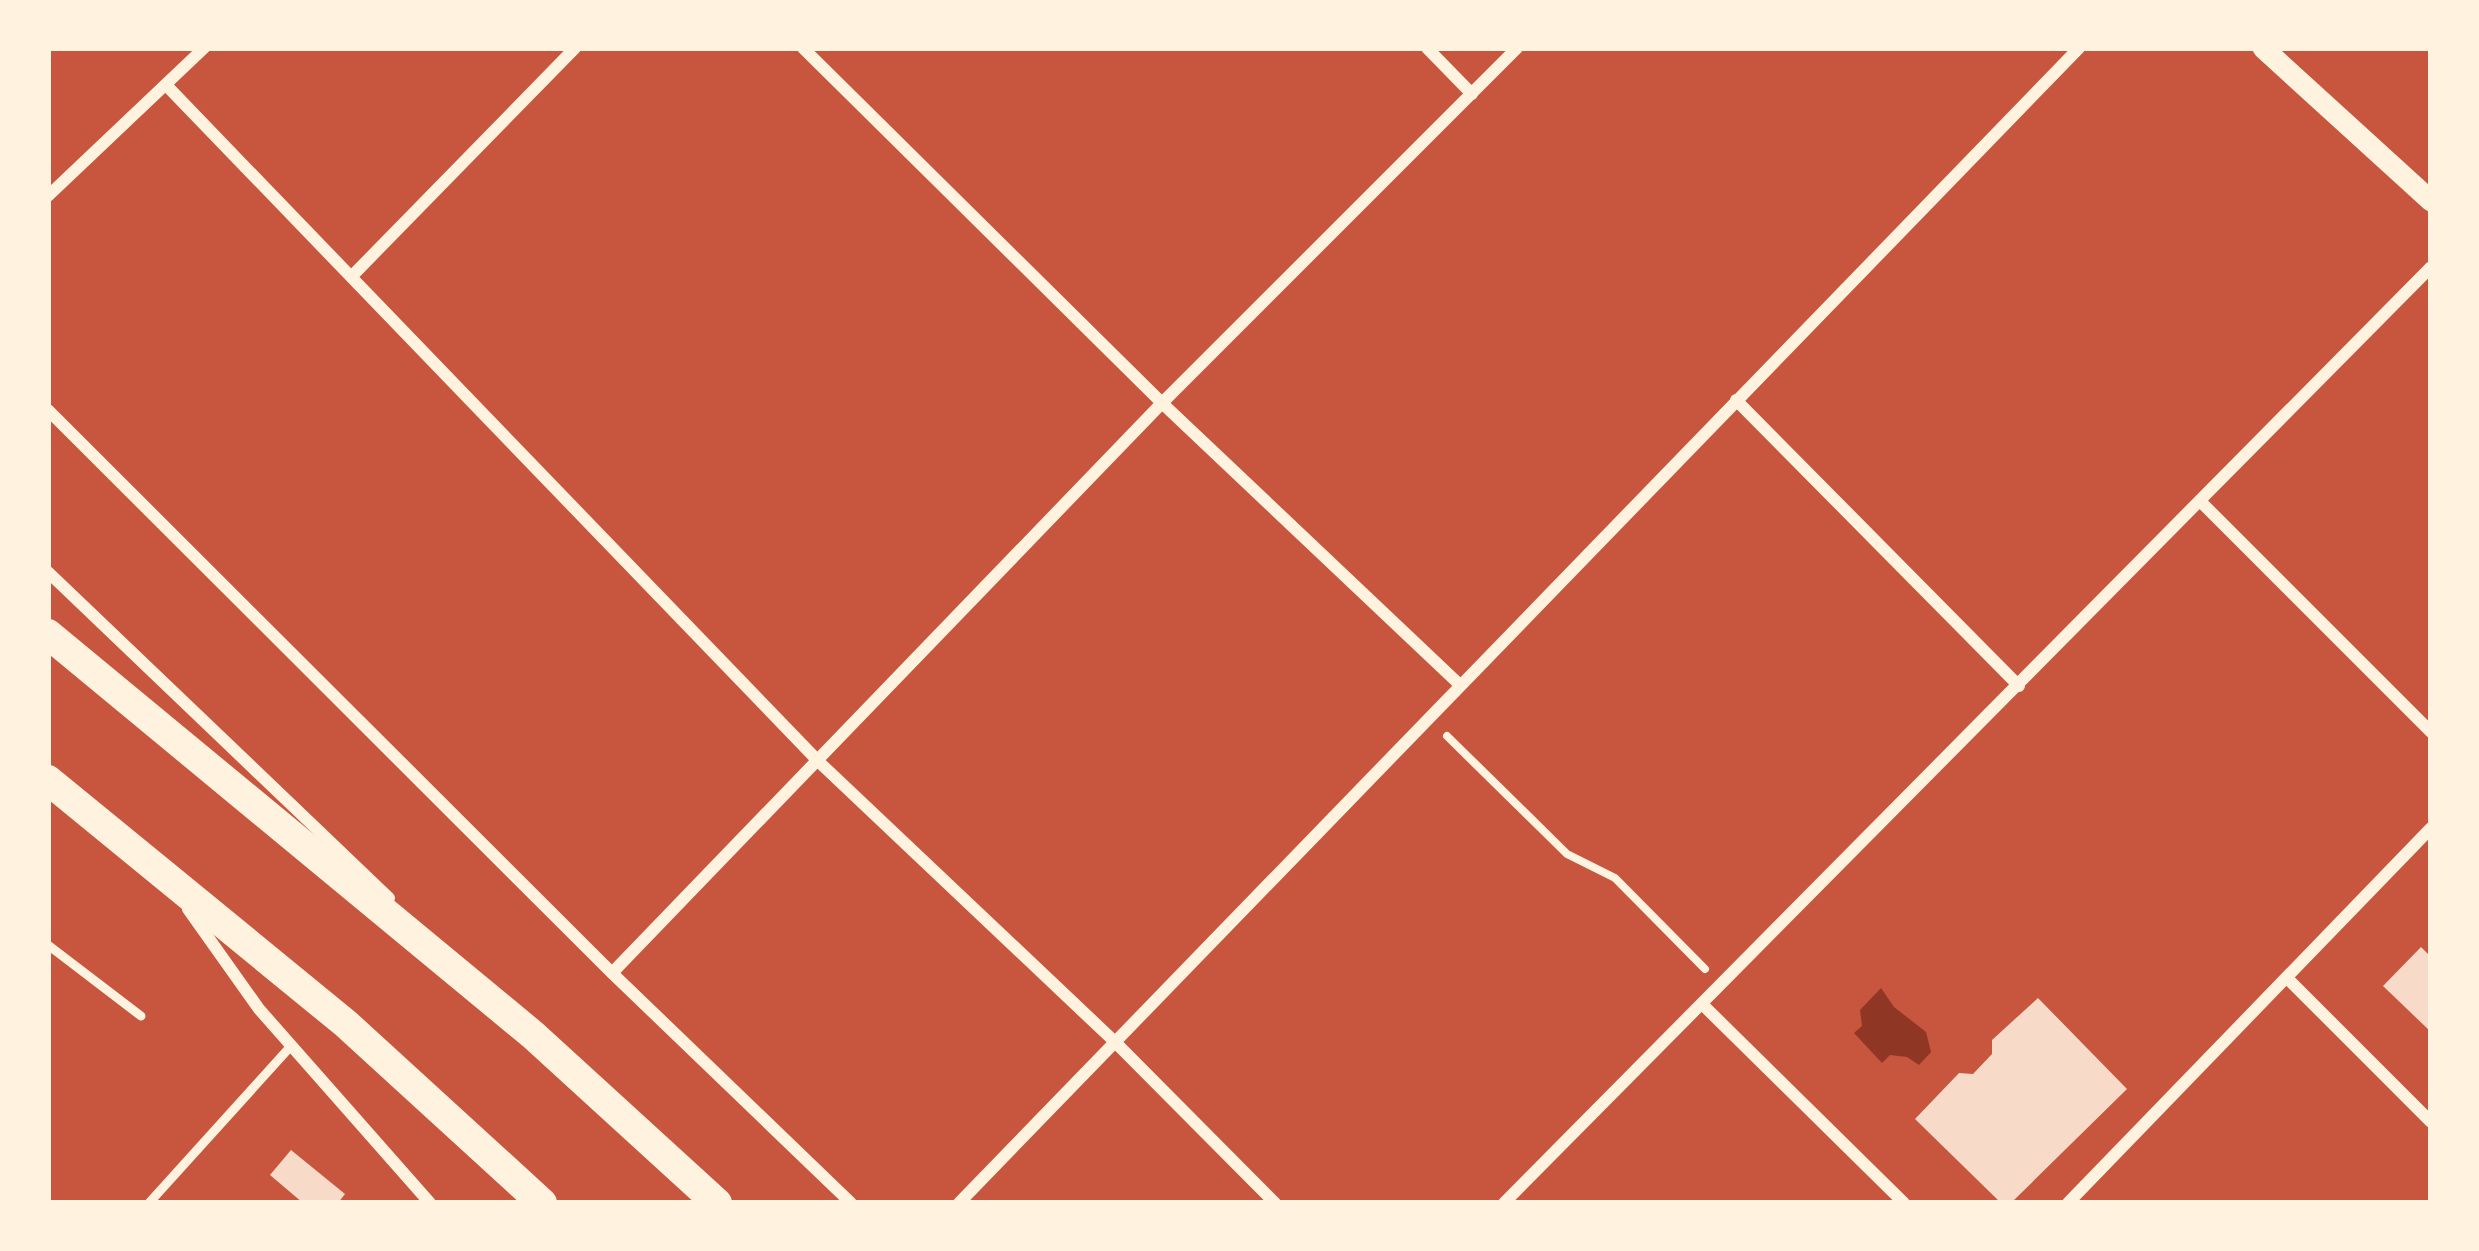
<svg xmlns="http://www.w3.org/2000/svg" width="2479" height="1251" font-family="'IBM Plex Serif',serif">
<style>
.water{fill:#8f3625}
.building{fill:#f7dbc8}
.lines{fill:none;stroke-linecap:round;stroke-linejoin:round}
.path{stroke:#fff3e0;stroke-width:8}
.service{stroke:#fff3e0;stroke-width:9}
.minor{stroke:#fff3e0;stroke-width:12}
.tertiary{stroke:#fff3e0;stroke-width:21}
.primary{stroke:#fff3e0;stroke-width:30}
</style>
<rect width="100%" height="100%" fill="#c8553d"/>
<polygon class="water" points="1881,988 1894,1007 1926,1032 1931,1052 1919,1065 1907,1057 1890,1055 1882,1063 1854,1033 1862,1026 1860,1010"/>
<g class="building">
<polygon points="2421,947 2431,957 2431,1032 2383,986"/>
<polygon points="2038,998 2127,1089 2011,1203 2001,1203 1915,1119 1959,1073 1973,1074 1992,1054 1992,1040"/>
<polygon points="291,1150 345,1194 338,1203 303,1203 270,1175"/>
</g>
<g class="lines">
<polyline class="path" points="1447,736 1567,854 1615,878 1705,969"/>
<g class="service">
<polyline points="48,945 141,1016"/>
<polyline points="149,1203 291,1046"/>
</g>
<g class="minor">
<polyline points="803,48 1162,403 1460,685"/>
<polyline points="1427,48 1472,94"/>
<polyline points="167,86 819,762 1115,1042 1275,1203"/>
<polyline points="48,196 204,48"/>
<polyline points="353,275 575,48"/>
<polyline points="1736,400 2019,686"/>
<polyline points="48,410 612,973 851,1203"/>
<polyline points="2201,502 2431,732"/>
<polyline points="48,572 389,898"/>
<polyline points="188,909 259,1009 430,1203"/>
<polyline points="612,973 1162,403 1517,48"/>
<polyline points="2288,979 2431,1122"/>
<polyline points="1702,1004 1904,1203"/>
<polyline points="959,1203 2079,48"/>
<polyline points="1504,1203 2431,267"/>
<polyline points="2068,1203 2431,828"/>
</g>
<polyline class="tertiary" points="2263,48 2431,201"/>
<g class="primary">
<polyline points="48,634 533,1035 717,1203"/>
<polyline points="48,780 345,1023 542,1203"/>
</g>
</g>
<rect width="2479" height="1251" fill="none" stroke="#fff3e0" stroke-width="102"/>
</svg>
